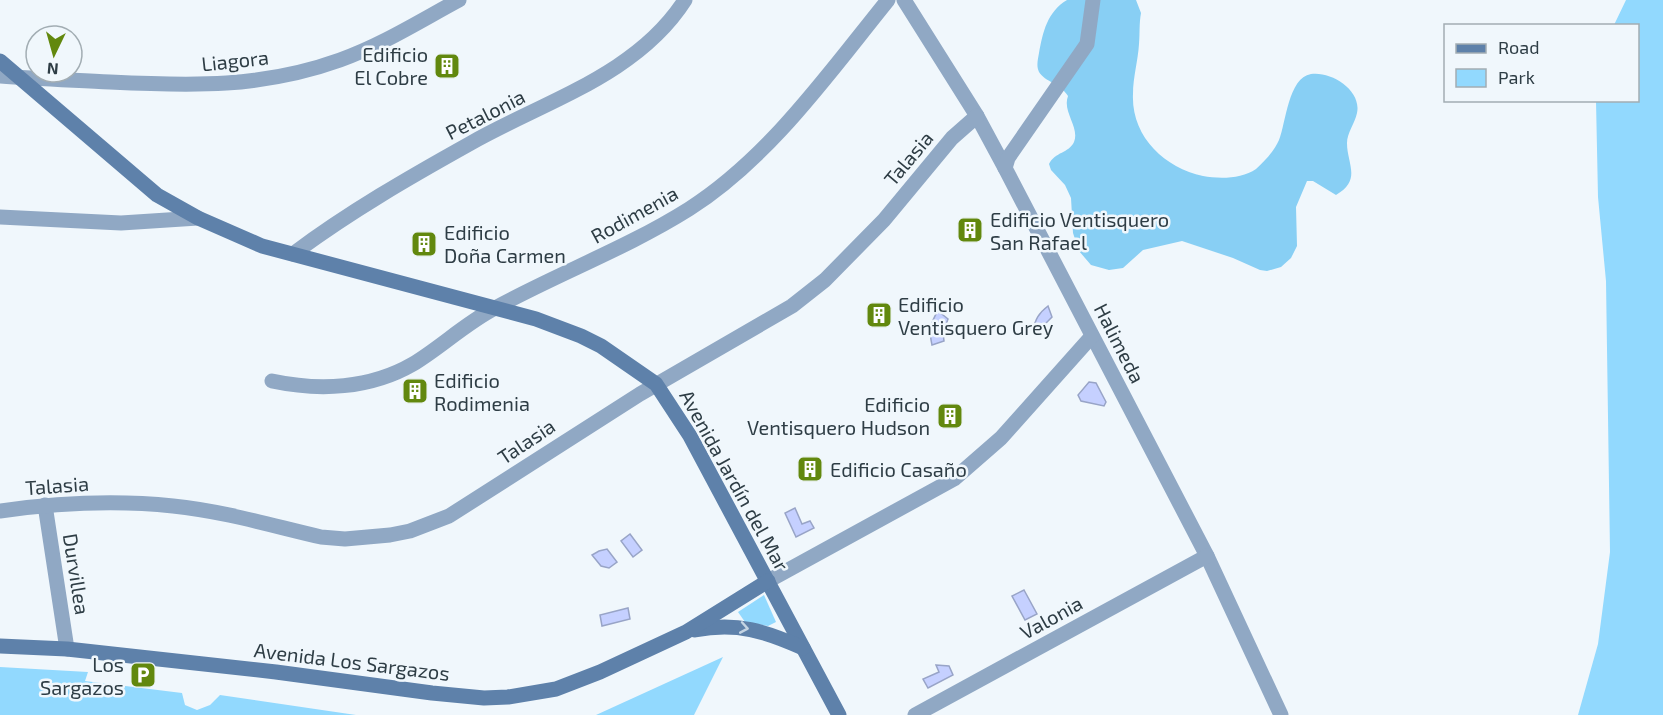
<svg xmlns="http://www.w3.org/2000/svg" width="1663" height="715" font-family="'Exo 2',sans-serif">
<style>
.green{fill:#92d9fe}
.forest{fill:#88cff4}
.water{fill:#c5d0ff;stroke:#98a4c7;stroke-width:1.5}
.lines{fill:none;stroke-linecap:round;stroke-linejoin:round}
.street{stroke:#90a8c4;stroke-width:15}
.secondary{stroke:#5e81aa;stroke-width:15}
.oneway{stroke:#c4d4e3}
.labels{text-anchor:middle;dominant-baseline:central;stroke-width:5;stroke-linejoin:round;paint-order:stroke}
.poi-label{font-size:20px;fill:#2e3d45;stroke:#f0f7fc;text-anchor:start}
.street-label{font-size:20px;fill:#2e3d45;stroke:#f0f7fc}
</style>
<rect width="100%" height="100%" fill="#f0f7fc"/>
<g class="green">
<polygon points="1626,0 1663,0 1663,715 1578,715 1598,644 1610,552 1606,281 1598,197 1596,101 1638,100 1638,26 1614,25"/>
<polygon points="764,595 776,622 768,626 745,622 738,612"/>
<polygon points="723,657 694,715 596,715"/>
<polygon points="0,667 88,672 85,681 182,693 185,705 197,710 210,705 220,695 356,715 0,715"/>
</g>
<path class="forest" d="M1067,0H1136L1141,13C1139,24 1140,33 1139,44C1138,61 1133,77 1133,94C1131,136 1164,168 1203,176C1219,179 1242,179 1256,169C1265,161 1274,151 1279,140C1286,123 1288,78 1311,74C1331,71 1362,90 1357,113C1355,123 1347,133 1347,143C1347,164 1362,180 1336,195L1313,181H1307L1296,207L1297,246L1291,258L1281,267L1267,271L1260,270L1233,258L1182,241L1143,250L1123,268L1109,270L1091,265L1079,251L1073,233L1071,198L1065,185L1051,170L1049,164C1055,152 1069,153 1074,142C1080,127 1062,112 1068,96C1060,83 1045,82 1039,72C1036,66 1038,59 1039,53C1043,32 1047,12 1067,0Z"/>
<g class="water">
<path d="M1048,306L1052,317L1045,324L1044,330L1033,331C1035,319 1039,313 1048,306Z"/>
<path d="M938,311L948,319L943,333L944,341L932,345C929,332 930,323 938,311Z"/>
<polygon points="1089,382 1096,383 1106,402 1104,406 1081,401 1078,395"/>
<polygon points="795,508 802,524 810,521 814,528 796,537 785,513"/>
<polygon points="630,534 642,550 633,557 621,541"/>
<polygon points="607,549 617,562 609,568 601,566 592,555 599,551"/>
<polygon points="1024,590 1037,614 1025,620 1012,596"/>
<polygon points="628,608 630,619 602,626 600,615"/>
<polygon points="936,665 949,666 953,675 928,688 923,679 939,672"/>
</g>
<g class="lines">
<g class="street">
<polyline points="904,0 977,116 1005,168 1207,556 1281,715"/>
<path d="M0,76C36,79 73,80 110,82C192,86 262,88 340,60C382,45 420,21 459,0"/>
<polyline points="1005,168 1008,158 1087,44 1093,0"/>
<polyline points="0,217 121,223 198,218"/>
<path d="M293,254C349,212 410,177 471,143C545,101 637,75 685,0"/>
<path d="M272,381C319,391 370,389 413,364C441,347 466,323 495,308C559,273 627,248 689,209C770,157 828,74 888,0"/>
<polyline points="45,505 67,649"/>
<path d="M0,511C57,503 116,500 173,506C223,511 273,526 321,537L345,539L390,535L410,531L449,516L640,394L792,306L825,280L884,220L952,138L977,116"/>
<polyline points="768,581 954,479 1001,438 1092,336"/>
<polyline points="915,715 1207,556"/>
</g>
<g class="secondary">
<polyline points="0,61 157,195 198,218 262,246 536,319 581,336 601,346 656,384 690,436 839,715"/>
<path d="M695,630C737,622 765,631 803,648"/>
<polyline points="0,646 67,649 276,672 432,693 484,698 508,697 556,689 600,672 686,632 768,581"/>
</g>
</g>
<defs><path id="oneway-chevron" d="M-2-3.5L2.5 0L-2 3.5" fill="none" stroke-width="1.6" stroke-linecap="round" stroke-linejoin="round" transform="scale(1.5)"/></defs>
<use class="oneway" href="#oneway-chevron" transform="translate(744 628) rotate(10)"/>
<defs>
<g id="building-square" transform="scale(1.35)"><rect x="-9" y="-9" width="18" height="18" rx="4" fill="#62880e" stroke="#f0f7fc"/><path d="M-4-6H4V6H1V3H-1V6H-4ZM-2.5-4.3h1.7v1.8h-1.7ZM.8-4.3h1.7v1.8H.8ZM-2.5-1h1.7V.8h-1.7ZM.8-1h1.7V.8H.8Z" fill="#fff"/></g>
<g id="parking-square" transform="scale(1.35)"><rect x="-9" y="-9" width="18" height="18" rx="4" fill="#62880e" stroke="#f0f7fc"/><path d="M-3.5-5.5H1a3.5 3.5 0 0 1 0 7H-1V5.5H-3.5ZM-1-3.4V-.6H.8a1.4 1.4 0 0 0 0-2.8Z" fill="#fff"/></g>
</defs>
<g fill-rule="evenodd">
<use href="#building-square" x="447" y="66"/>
<use href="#building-square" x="970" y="230"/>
<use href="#building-square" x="424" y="244"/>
<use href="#building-square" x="879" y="315"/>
<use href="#building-square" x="415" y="391"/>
<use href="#building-square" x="950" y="416"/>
<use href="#building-square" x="810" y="469"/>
<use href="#parking-square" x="143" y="675"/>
</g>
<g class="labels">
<g class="poi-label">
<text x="428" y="54" text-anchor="end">Edificio<tspan x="428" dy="23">El Cobre</tspan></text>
<text x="990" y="219">Edificio Ventisquero<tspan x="990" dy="23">San Rafael</tspan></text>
<text x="444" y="232">Edificio<tspan x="444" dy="23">Doña Carmen</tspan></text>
<text x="898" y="304">Edificio<tspan x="898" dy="23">Ventisquero Grey</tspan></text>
<text x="434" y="380">Edificio<tspan x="434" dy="23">Rodimenia</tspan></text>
<text x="930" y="404" text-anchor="end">Edificio<tspan x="930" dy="23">Ventisquero Hudson</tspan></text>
<text x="830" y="469">Edificio Casaño</text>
<text x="124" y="664" text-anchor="end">Los<tspan x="124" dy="23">Sargazos</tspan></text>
</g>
<g class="street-label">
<text transform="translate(235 60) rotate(-6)">Liagora</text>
<text transform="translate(485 114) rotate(-27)">Petalonia</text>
<text transform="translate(908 158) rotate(-50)">Talasia</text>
<text transform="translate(634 214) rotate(-29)">Rodimenia</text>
<text transform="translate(1120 343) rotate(63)">Halimeda</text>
<text transform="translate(526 441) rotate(-34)">Talasia</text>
<text transform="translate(735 480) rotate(61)">Avenida Jardín del Mar</text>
<text transform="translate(57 485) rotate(-4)">Talasia</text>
<text transform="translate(77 574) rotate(81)">Durvillea</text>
<text transform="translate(1051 617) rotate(-29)">Valonia</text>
<text transform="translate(352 661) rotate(7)">Avenida Los Sargazos</text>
</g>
</g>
<rect x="1444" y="24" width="195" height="78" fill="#f0f7fc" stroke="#a2adb3" stroke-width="1.5"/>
<rect x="1456" y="44" width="30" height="9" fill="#5e81aa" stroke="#a2adb3" stroke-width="1.5"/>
<text x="1498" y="54" font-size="18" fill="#2e3d45">Road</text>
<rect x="1456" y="69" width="30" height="18" fill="#92d9fe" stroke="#a2adb3" stroke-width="1.5"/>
<text x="1498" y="84" font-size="18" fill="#2e3d45">Park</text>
<g transform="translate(54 54) rotate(185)"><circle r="28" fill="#f0f7fc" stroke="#a2adb3" stroke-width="1.5"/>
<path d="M0-4.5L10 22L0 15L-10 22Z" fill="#62880e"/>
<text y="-9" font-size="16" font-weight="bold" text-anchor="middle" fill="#2e3d45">N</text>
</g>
</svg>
